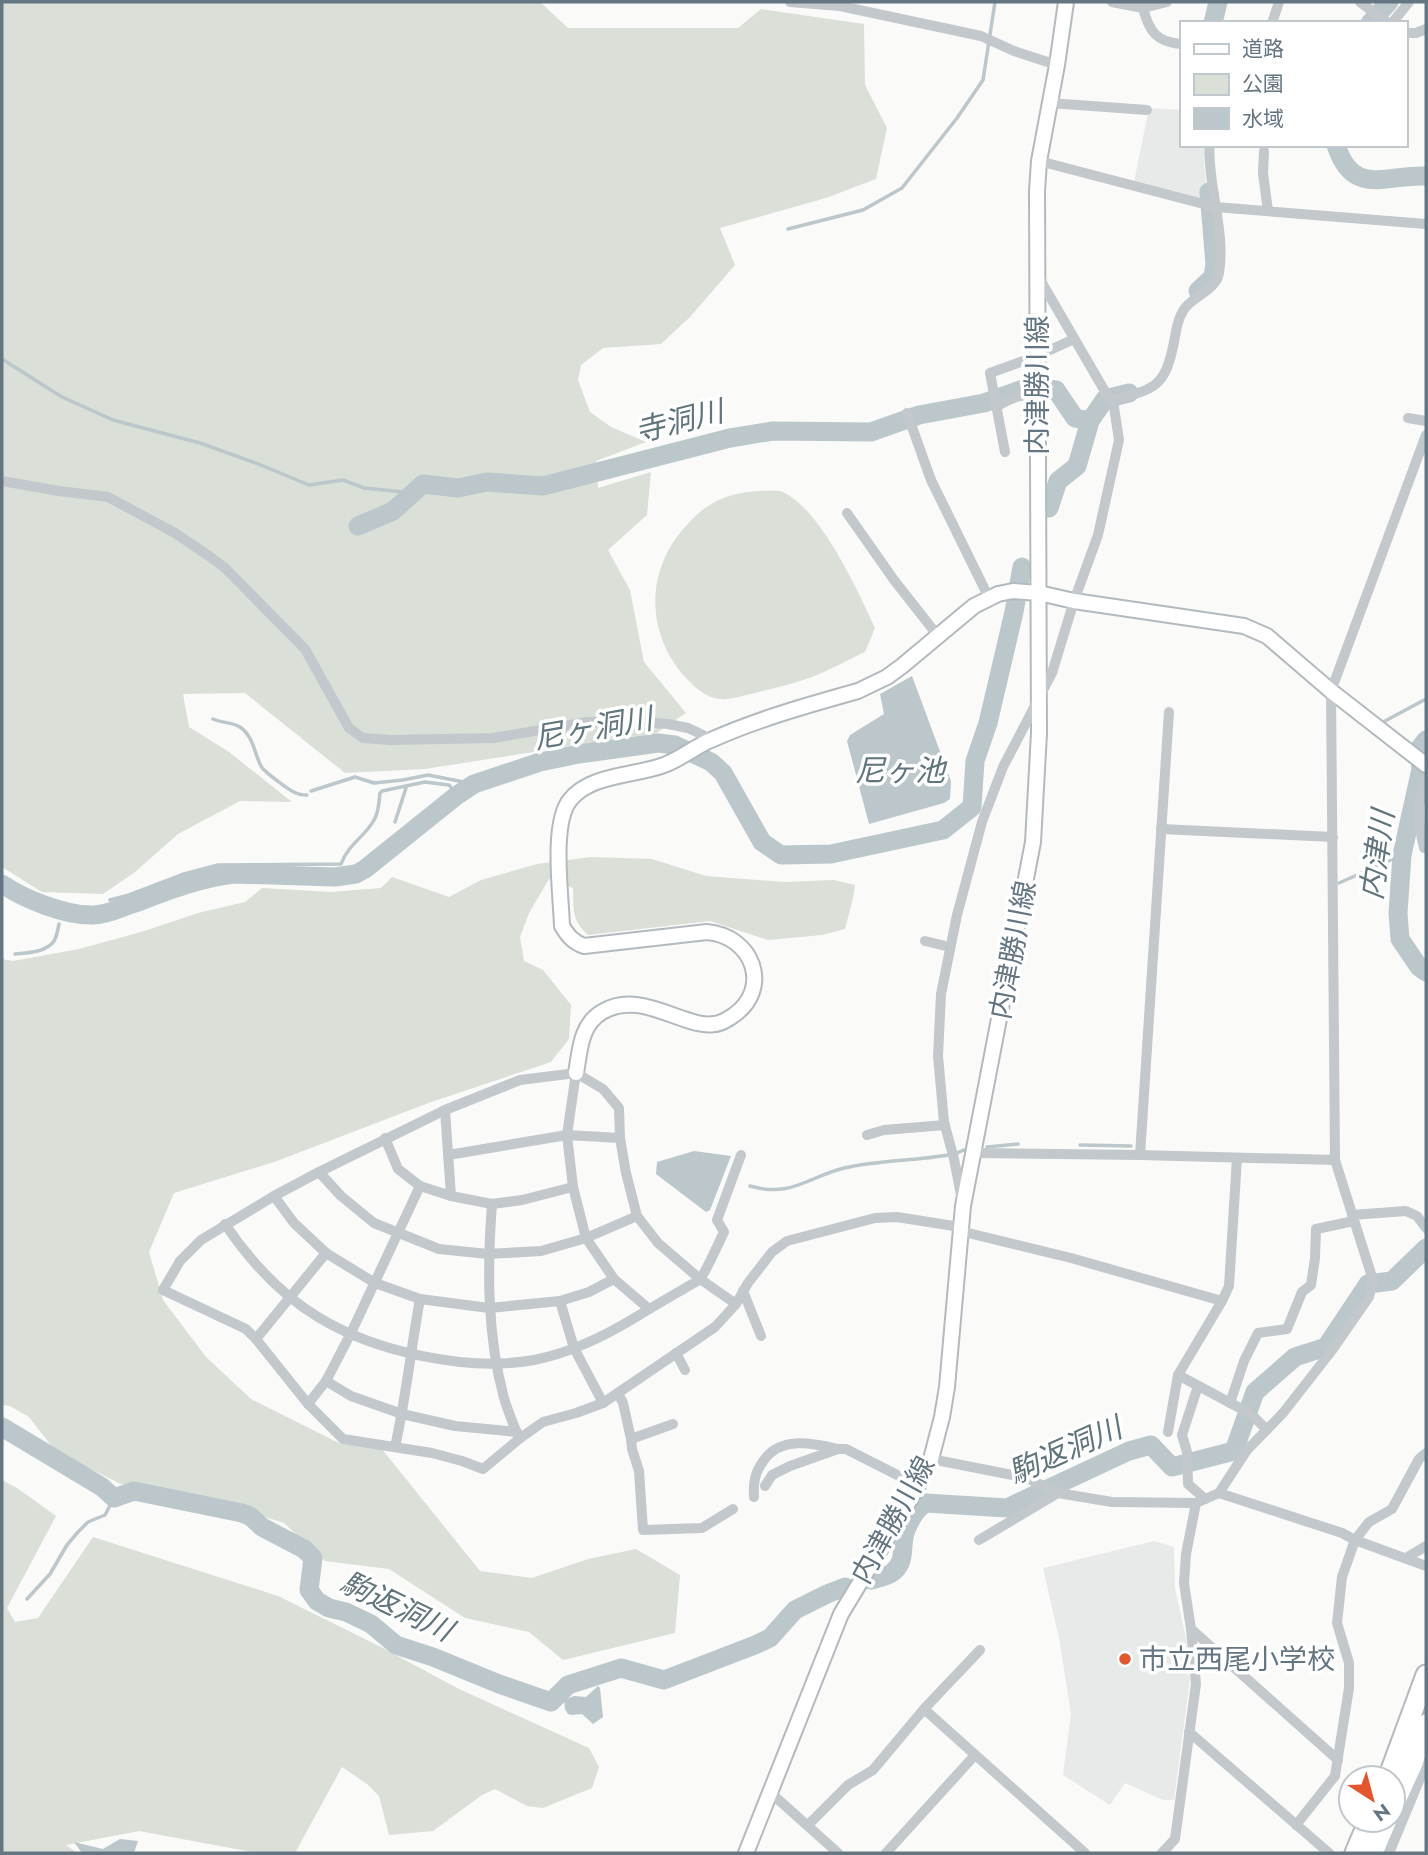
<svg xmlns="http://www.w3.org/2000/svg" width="1428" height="1855" font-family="Jost,'Noto Sans JP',sans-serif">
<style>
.built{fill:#e8e9e9}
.green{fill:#dadfd7}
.water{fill:#bbc7cb}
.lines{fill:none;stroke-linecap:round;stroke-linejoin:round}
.stream{stroke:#bbc7cb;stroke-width:3.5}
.river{stroke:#bbc7cb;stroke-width:19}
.secondary-casing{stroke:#b3babf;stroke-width:18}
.highway-casing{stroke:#b4b9bd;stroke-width:23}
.street{stroke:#c3c8cc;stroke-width:10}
.secondary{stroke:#fff;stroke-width:14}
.highway{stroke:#fff;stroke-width:19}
.poi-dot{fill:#e4572e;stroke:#fff;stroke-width:2.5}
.labels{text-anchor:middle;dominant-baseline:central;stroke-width:7;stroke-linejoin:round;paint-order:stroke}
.street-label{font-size:28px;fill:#657683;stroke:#fff}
.poi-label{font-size:28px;fill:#657683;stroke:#fff;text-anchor:start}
.water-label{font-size:30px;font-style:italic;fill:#60757c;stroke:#fff}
</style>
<rect width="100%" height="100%" fill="#fafaf8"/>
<g class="built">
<polygon points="1149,108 1181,110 1181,145 1205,145 1204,166 1209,202 1134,182"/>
<polygon points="1154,1541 1174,1547 1175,1588 1186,1638 1190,1679 1174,1800 1163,1800 1125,1783 1110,1805 1063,1775 1071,1714 1059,1638 1043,1568"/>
</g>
<g class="green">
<polygon points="2,2 540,2 568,28 738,28 761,9 864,24 865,85 887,128 876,179 826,198 720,228 735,265 690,317 661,344 603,348 581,365 578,380 590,412 611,427 646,442 596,461 598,488 651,472 647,515 608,550 630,590 644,662 686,713 655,734 629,737 425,769 345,773 245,693 183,694 189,727 229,752 292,802 240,801 178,834 135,872 103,894 42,892 2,867"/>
<path d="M780,491C819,505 858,591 875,628L865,652C848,660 830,670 812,677C793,684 771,689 751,694C741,696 730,700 720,699C708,698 696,689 688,680C646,637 644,572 685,527C693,518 702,509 713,503C733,492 757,490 780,491Z"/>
<path d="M591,857L652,859L706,876L785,882L834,880L855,885L853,898L845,929L822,935L768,940L710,921L588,935C571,919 574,910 573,888L549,879L529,913L520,937L524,961L543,970L571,1005L569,1039L551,1062L431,1102L277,1161L174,1193L149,1252L163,1300L206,1357L251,1399L341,1444L381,1448L480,1571L532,1578L588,1559L636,1549L680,1575L675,1633L563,1660L529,1632L465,1618L389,1569L325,1561L284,1523L201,1497L121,1484L56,1452L29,1417L10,1406L2,1405V959L13,961L79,949L141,932L198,913L245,902L262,888L331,892L381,888L392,877L449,897L481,880L537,864Z"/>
<polygon points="2,1480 17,1488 56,1516 7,1608 15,1622 38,1618 93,1537 278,1596 379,1646 459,1689 589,1748 599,1767 592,1788 543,1808 527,1806 495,1789 482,1795 433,1831 389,1835 379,1796 367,1784 342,1767 295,1853 258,1853 139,1831 66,1845 77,1853 2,1853"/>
</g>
<g class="water">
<polygon points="912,676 951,781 950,799 944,803 869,824 847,741 850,735 884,714 880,694"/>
<polygon points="694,1151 731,1156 710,1210 706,1212 656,1174 657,1162"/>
<polygon points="598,1686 600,1688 603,1717 593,1724 582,1714 572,1715 568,1714 565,1709 564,1700 574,1696 586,1697"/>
<polygon points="120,1839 138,1841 134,1853 82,1853 74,1842 103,1849"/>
</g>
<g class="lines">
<g class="stream">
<polyline points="788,229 863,210 902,188 957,118 983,80 995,2"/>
<polyline points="2,359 62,397 113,420 200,443 256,463 309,485 343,480 364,488 413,493"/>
<path d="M213,719C222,723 232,722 240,727C254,737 254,753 261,766C263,771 290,791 296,793C300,795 302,795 307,795"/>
<polyline points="1385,721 1426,699"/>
<polyline points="311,791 355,777 374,783 403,780 428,775 474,784"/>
<polyline points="395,822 406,788"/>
<polyline points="1339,883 1402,855"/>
<path d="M110,900L129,895L184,874L218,865L341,864C349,843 364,838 374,820C379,812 379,801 380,793L382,791L425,782L449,785L457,795"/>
<path d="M15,954C27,953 47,952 54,941C57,936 58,929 59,924"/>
<polyline points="1080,1145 1131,1146"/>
<polyline points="987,1147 1018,1144"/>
<polyline points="957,1153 964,1150"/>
<path d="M750,1186C791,1198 808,1177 844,1168C878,1160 914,1161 948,1155"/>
<polyline points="27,1599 50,1574 67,1545 78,1532 88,1522 105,1515 114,1498"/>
</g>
<g class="river">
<polyline points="1213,23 1218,2"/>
<polyline points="1370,23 1389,2"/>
<path d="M1336,145C1353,198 1387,174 1426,176"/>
<polyline points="1198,291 1213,277 1215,264 1209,192"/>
<polyline points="1048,389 1056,390 1075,418 1090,421"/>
<polyline points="1049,508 1058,481 1077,466 1090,421 1105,399 1129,393"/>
<polyline points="358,526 393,511 423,484 458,488 487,482 543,486 730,438 773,431 871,432 919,415 984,403 1026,388"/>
<polyline points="1426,740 1419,749 1421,769 1402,855 1398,913 1400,939 1419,967 1426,972"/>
<path d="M2,884C24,899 66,916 93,915C107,915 122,907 135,903C167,891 199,878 234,874L335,877L356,874L365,869L456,796L474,784L540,762L579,754L658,743L675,745L711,762L723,773L762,842L781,855L831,854L943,830L972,807L975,761L988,723L1014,612L1022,567"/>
<polyline points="2,1427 102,1487 114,1498 134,1491 242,1513 250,1516 262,1527 304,1549 313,1558 309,1590 317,1601 329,1608 346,1612 371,1624 396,1645 433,1657 499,1684 551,1702 568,1685 621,1668 664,1680 755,1645 770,1638 795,1610 827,1594 845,1587"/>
<path d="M871,1580C878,1578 887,1577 893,1572C907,1561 900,1544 906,1530C910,1520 917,1508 926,1503L1007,1508L1129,1451L1151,1445L1172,1467L1234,1451L1255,1392L1295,1357L1326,1347L1368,1284L1392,1281L1426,1248"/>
</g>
<g class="secondary-casing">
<g id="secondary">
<path d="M576,1073C580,1051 580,1025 602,1012C627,997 653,1008 678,1017C690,1021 702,1026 714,1024C721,1024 728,1019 734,1015C772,988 753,936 707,932L584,946C573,942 568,936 562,926C561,895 551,823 570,800C590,774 635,776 664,765C681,759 694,747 711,740C758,719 808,705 858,691L887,677L902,666L974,606L998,594L1013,591L1039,593L1074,601L1244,626L1267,636L1331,691L1426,765"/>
<polyline points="746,1853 841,1614 914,1493 931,1459 942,1417 947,1387 963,1206 1033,842 1039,733 1037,191 1039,161 1057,65 1066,2"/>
</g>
</g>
<g class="highway-casing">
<g id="highway">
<polyline points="1388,1778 1426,1675"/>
<polyline points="1393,1807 1413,1763 1426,1724"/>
<polyline points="1355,1853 1369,1820"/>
<polyline points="1373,1853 1387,1820"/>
</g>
</g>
<g class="street">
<polyline points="790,2 840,6 981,36 1014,51 1057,65"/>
<polyline points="1112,2 1143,8 1167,2"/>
<polyline points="1360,2 1388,23"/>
<path d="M1143,8C1149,31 1156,42 1181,44"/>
<polyline points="1272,23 1279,2"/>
<polyline points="1392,23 1409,2"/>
<polyline points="1405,33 1416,33 1426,29"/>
<polyline points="1050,103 1147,110"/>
<polyline points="1264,151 1263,173 1268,211"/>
<polyline points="1039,161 1215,207 1426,224"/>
<path d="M1110,400C1153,390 1165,389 1174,342C1176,332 1177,320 1183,311C1191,296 1215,292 1219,273C1224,244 1216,211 1212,183C1211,170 1208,157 1210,145"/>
<path d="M997,406C1013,398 1019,393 1038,397"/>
<polyline points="907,413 931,480 989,598"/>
<polyline points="1408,418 1426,421"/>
<polyline points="1005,452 990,373 1037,356 1074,339"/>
<polyline points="2,481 59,491 108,497 175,533 209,556 225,568 305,649 349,728 363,738 391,740 493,738 588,722 644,722 668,724 688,728 703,735 708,741"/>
<polyline points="847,513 894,580 938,636"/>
<polyline points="1161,829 1333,837"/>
<path d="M1424,848C1418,825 1416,802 1426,780"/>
<polyline points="925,941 950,947"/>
<polyline points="576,1073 567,1135 573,1187 586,1238 614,1279 649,1309"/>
<polyline points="445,1110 451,1196"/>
<polyline points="867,1135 884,1130 945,1125"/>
<polyline points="385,1138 398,1169 420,1186 451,1196 492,1204 522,1200 573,1187"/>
<polyline points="975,1153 1140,1155 1335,1160"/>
<polyline points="448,1155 567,1135 620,1138"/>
<polyline points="1140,1155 1169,712"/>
<polyline points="319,1172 341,1196 374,1223 439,1249 488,1254 541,1251 586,1238 637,1216"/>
<polyline points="274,1196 294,1223 326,1253 375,1283 420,1299 489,1308 560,1301 589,1292 614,1279"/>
<polyline points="962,1200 954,1159 944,1122 938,1056 941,994 957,915 982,822 1003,767 1052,673 1074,601 1098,535 1119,440 1114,407 1038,276"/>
<path d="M492,1204C487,1269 487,1335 504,1398C508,1412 514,1425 519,1439"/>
<polyline points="1352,1215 1406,1211 1417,1216 1426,1228"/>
<path d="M225,1224C250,1261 280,1294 318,1317C375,1352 468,1372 534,1360C570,1353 605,1336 636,1317C651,1308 666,1299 682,1290C687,1286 696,1283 700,1279C706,1272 719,1242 724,1232L717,1220L741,1155"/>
<polyline points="960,1231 1071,1258 1222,1301"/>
<polyline points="743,1291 761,1336"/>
<polyline points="560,1301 574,1348 603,1403"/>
<polyline points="736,1304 700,1279 658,1243 637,1216 626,1173 620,1138 619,1108 603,1089 576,1073 520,1080 445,1110 319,1172 274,1196 201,1240 180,1261 163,1290 246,1329 256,1339 308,1404 343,1439 432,1453 462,1461 483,1469 519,1439 543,1422 576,1413 603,1403 715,1327 736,1304 748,1283 772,1252 787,1241 875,1218 897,1217 960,1227"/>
<polyline points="256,1339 326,1253"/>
<polyline points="676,1353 685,1370"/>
<polyline points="1178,1375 1251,1414 1267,1430"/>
<polyline points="326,1381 351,1396 402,1414 455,1426 517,1432"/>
<polyline points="1198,1386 1182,1435 1187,1452 1188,1484 1205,1499"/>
<polyline points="618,1393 623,1403 631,1439 632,1449 639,1471 643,1530 702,1528 733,1509"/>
<polyline points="1230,1403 1244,1361 1258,1333 1287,1329 1302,1292 1311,1285 1315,1258 1316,1229 1354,1221"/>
<polyline points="308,1404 326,1381 351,1333 420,1186"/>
<polyline points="1168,1432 1178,1375 1222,1301 1229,1286 1237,1158"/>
<polyline points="631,1439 673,1424"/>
<path d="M395,1447C406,1398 411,1348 420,1299"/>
<polyline points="931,1459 1027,1478 1058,1493 1112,1502 1196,1503 1219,1493 1342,1533 1355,1540 1426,1566"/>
<polyline points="765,1486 772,1475 790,1466 838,1449 846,1449 917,1485"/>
<polyline points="1219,1493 1247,1450 1283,1413 1333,1349 1369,1297 1373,1280 1335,1160 1331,691 1426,435"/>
<path d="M754,1497C753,1482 755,1472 764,1460C781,1436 813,1443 838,1449"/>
<polyline points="979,1540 1058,1493"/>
<polyline points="1406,1558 1426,1546"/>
<polyline points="1191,1629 1338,1760"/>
<polyline points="924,1709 1085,1853"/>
<polyline points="1189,1732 1329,1853"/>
<polyline points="771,1793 838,1853"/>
<polyline points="808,1825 848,1785 873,1770 924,1709 980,1650"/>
<polyline points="1296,1825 1335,1776 1349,1688 1349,1663 1337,1623 1342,1577 1355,1540 1369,1522 1392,1509 1419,1459 1426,1453"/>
<polyline points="886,1853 975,1755"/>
<polyline points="1162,1853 1175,1839 1196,1684 1191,1629 1184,1583 1186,1554 1196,1503"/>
<polyline points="1389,1853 1426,1764"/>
</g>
<use href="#secondary" class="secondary"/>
<use href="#highway" class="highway"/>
</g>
<circle class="poi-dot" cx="1125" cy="1659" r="7"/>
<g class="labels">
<g class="street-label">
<text transform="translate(1037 385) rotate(-90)">内津勝川線</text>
<text transform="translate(1013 950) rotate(-79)">内津勝川線</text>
<text transform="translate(893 1520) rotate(-61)">内津勝川線</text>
</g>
<g class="poi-label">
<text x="1139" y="1659">市立西尾小学校</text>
</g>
<g class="water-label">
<text transform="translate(679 421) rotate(-14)">寺洞川</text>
<text transform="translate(593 728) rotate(-10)">尼ヶ洞川</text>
<text x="900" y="770">尼ヶ池</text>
<text transform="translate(1377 855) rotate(-82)">内津川</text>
<text transform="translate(1065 1450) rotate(-24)">駒返洞川</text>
<text transform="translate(397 1606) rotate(26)">駒返洞川</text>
</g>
</g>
<rect width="1428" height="1855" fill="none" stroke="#657683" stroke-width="7"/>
<rect x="1180" y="21" width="228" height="126" fill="#ffffff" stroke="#c1c8cd" stroke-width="2"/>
<rect x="1194" y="44" width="35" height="10" fill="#ffffff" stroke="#c1c8cd" stroke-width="2"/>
<text x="1242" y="56" font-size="21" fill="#657683">道路</text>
<rect x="1194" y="74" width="35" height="21" fill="#dadfd7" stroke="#c1c8cd" stroke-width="2"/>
<text x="1242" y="91" font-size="21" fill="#657683">公園</text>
<rect x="1194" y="108" width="35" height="21" fill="#bbc7cb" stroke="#c1c8cd" stroke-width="2"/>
<text x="1242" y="126" font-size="21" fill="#657683">水域</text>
<g transform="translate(1372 1799) rotate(144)"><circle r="33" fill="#ffffff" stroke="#c1c8cd" stroke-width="2"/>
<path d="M0-5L12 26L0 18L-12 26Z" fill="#e4572e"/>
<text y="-10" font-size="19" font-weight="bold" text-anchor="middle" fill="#657683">N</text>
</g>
</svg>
